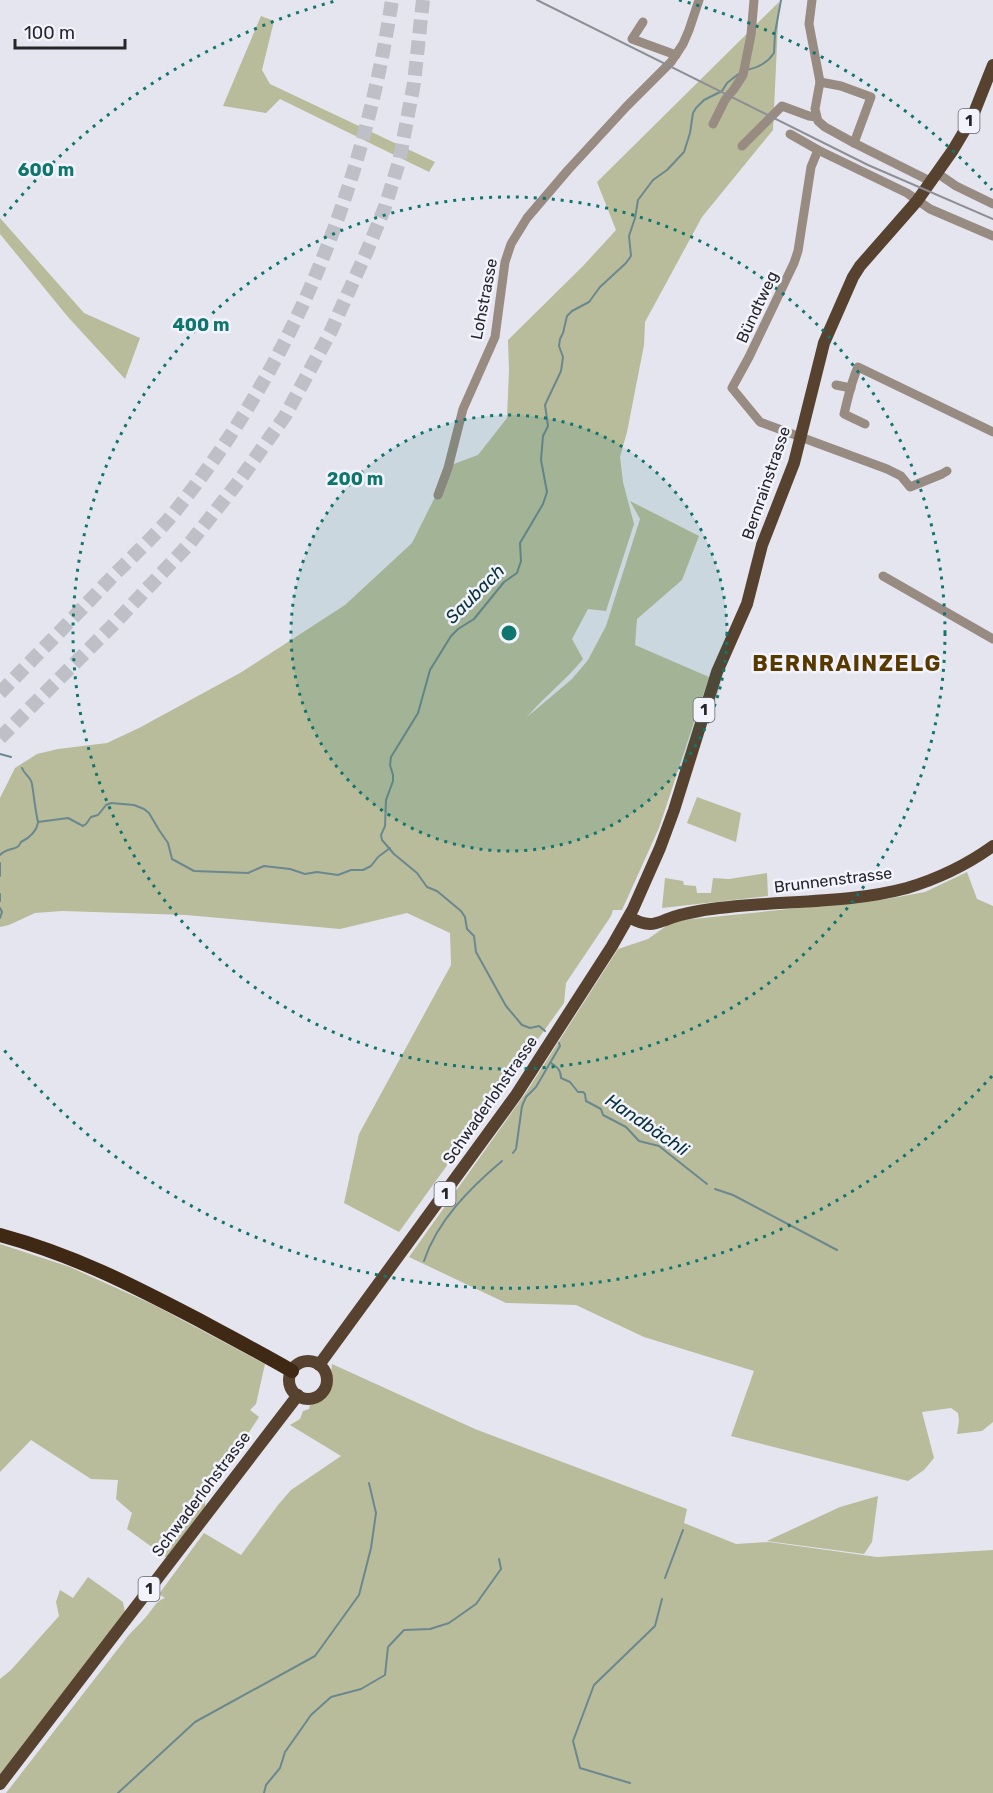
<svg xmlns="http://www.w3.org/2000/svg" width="993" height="1793" font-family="Rubik,sans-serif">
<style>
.green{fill:#b8bc9b}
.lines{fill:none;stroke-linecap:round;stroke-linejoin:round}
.stream{stroke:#6a8890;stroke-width:2}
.highway-tunnel{stroke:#bfbfc8;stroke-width:14;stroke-dasharray:14 7;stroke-linecap:butt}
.minor{stroke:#988b81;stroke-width:9}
.major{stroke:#574230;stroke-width:12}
.highway{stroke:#402914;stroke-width:14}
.rail{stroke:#8e8e95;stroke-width:2}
.ring{fill:none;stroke:#0f766e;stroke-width:3;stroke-dasharray:3 6}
.labels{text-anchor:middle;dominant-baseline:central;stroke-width:5;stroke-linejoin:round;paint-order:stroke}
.shield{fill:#f2f3fd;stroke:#636469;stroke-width:1.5}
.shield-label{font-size:15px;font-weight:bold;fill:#26262a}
.street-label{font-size:16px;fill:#26262a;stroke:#f2f3fd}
.water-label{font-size:18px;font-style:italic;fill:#07323a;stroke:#f2f3fd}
.district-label{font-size:22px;font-weight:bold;letter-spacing:1.5px;fill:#583900;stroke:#f2f3fd}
.centre{fill:#0f766e;stroke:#f2f3fd;stroke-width:3}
.ring-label{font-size:18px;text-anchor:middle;font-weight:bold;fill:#0f766e;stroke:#f2f3fd;stroke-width:5;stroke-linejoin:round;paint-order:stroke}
</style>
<rect width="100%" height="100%" fill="#e5e5ef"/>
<g class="green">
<path d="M779,2L773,130L702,217L645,322L644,345L627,432L620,457L623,482L634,524L606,611L588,609L572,639L583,659C566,680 545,696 527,717L572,679L588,660L606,626L640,519L630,501L699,536L682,580L637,619L635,645L709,677L659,828L622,910H613L611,916L566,983L564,1003L399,1232L344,1203L359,1134L451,965L450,933L407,913L340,929L186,915L62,911L35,913L9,925L0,927V798L15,768L37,754L58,749L107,743L139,728L240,673L345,605L412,543L451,465L478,455L507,418L509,370L508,340L583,266L616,230L597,182Z"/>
<polygon points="261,16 274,21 262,70 270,84 435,162 429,172 280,99 266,113 223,106"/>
<polygon points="0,218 84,313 140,338 125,379 68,317 0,234"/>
<polygon points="697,797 741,813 736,842 687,823"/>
<polygon points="967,872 977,899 993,906 993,1422 982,1431 957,1434 959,1421 958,1413 951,1408 922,1412 934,1458 924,1470 908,1481 731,1436 754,1371 644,1337 576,1305 506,1303 409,1257 527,1091 618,949 648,939 673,921 887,899 925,892"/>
<polygon points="767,873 768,896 662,908 665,878 683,881 684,885 696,886 697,893 711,893 713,878 729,879"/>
<polygon points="0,1244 70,1267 154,1305 265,1364 256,1404 250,1410 259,1417 223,1472 205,1495 205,1508 167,1558 127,1529 132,1513 116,1499 118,1480 91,1479 31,1440 0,1472"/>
<path d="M332,1364L475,1429L687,1509L684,1523L736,1544L769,1542L877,1557L993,1550V1793H6L128,1636C133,1630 140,1624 145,1618C152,1611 155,1601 165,1598L159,1594L204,1533L241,1555L278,1505L291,1490L341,1456L290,1425L300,1419L303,1411L309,1409L310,1404C330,1393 330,1385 332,1364Z"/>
<polygon points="878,1496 872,1542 864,1554 767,1541 840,1507"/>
<polygon points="88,1577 123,1602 125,1612 0,1775 0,1679 11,1670 59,1616 56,1602 60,1590 73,1598"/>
</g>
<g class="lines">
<g class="stream">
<path d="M746,70C758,68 768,62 774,53L775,33L781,0"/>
<polyline points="0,754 11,757"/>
<path d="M22,768C24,774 31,777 32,784C34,796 35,809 38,822L68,818L83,826L86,824L91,817L98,815L106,805L111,803L134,805L144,809L149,813L159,830L168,843L172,859L194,871L248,873L264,866L290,869L305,874L317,872L338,875L351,870H363L371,866L378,857L390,848"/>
<path d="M0,855C9,846 17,852 21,842C29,838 36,833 38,823"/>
<polyline points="0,863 0,876"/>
<polyline points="0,894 0,901"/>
<polyline points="0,908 2,912 0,918"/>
<polyline points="545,1031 539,1026 530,1028 522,1025 506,1006 476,952 474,936 467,929 465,917 461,911 437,891 427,887 417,873 394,854 382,840 381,835 385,826 386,800 393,781 393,775 390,765 391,757 418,713 430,670 451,636 458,629 474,619 504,582 517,573 521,561 520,543 543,504 547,492 541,460 543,436 548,426 545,405 561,371 563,357 559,346 560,339 563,333 567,316 572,311 589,302 600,287 626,263 631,256 629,236 635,218 638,200 653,180 667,170 684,152 690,133 693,113 696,108 704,100 722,91 727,83 741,72"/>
<path d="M551,1063C557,1067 561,1070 561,1078L570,1082L578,1092H583L585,1094L586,1101L601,1109L603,1115L626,1127L639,1141L659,1146L707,1184"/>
<polyline points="513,1153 516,1149 522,1106 526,1097 536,1087 560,1046 559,1043"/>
<polyline points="715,1189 733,1195 837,1250"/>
<path d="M424,1261C437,1221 470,1188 502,1161"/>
<polyline points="665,1578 683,1530"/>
<polyline points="630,1783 580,1768 573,1741 594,1685 655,1626 662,1599"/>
<polyline points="118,1793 195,1722 315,1656 359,1595 371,1548 376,1513 369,1483"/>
<polyline points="264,1793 266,1785 280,1768 285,1752 311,1715 331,1697 361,1689 385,1675 388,1647 404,1630 430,1629 449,1623 476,1604 501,1569 499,1559"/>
</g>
<g class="highway-tunnel">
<path d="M0,693C38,654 76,615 114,575C132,557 151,539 168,520C292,369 363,192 392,0"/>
<polyline points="0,738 113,625 190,543 239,481 285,416 330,333 367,251 385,207 399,162 414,83 423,0"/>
</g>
<g class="minor">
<polyline points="812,0 809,24 820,82 815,109 818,121 825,127 854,143 932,182"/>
<polyline points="643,22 632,39 676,55"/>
<polyline points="820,82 841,86 871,97 854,143"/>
<polyline points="713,124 725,100 734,89 743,75 751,35 754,0"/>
<polyline points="790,134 818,150"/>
<polyline points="742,146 782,106 809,116 816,117"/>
<polyline points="937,173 956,186 993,204"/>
<polyline points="836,385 851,388"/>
<path d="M865,424L844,414C848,398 851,382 858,367L993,432"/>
<polyline points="947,471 942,474 910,487 901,476 887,469 760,422 732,388 749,357 794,263 798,251 811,167 818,150 907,193 930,209 993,236"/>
<polyline points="438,495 448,468 463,409 495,337 505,262 511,244 527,218 568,170 627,106 671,62 683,44 689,30 699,0"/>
<polyline points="883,576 993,639"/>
</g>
<g class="major">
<path d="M629,917C636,921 642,924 650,924C657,924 662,921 668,919C677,915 688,913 699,911C767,899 840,906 907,888C937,879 968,864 993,846"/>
<circle cx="308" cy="1380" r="19"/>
<polyline points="319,1365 516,1095 612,946 633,909 660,848 674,810 717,672 747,604 762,545 794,463 824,343 853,277 860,266 917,201 953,150 972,118 993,65"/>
<polyline points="0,1784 298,1395"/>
</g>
<path class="highway" d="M0,1235C74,1255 132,1285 199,1320C230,1337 261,1353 292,1371"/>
<polyline class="rail" points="537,0 868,165 993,219"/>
</g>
<circle cx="509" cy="633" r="218" fill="#0f766e" fill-opacity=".12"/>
<g class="ring">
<circle cx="509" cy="633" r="218"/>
<circle cx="509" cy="633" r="436"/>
<path d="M992 1076A655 655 0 0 1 4 1050M4 216A655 655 0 0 1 339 0M679 0A655 655 0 0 1 992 190"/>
</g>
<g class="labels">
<g class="shield">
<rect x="958.5" y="109" width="21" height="24" rx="4.5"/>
<rect x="693.5" y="698" width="21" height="24" rx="4.5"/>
<rect x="434.5" y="1182" width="21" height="24" rx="4.5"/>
<rect x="138.5" y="1577" width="21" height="24" rx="4.5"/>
</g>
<g class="shield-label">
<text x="969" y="121">1</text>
<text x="704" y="710">1</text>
<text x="445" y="1194">1</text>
<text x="149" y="1589">1</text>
</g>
<g class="street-label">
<text transform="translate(484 299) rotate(-79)">Lohstrasse</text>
<text transform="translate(757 307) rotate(-65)">Bündtweg</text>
<text transform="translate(766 483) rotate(-71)">Bernrainstrasse</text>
<text transform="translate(833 880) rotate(-7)">Brunnenstrasse</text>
<text transform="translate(490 1100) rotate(-55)">Schwaderlohstrasse</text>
<text transform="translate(201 1494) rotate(-53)">Schwaderlohstrasse</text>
</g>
<g class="water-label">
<text transform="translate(475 594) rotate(-45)">Saubach</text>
<text transform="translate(647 1125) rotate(34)">Handbächli</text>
</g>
<g class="district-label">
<text x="847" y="663">BERNRAINZELG</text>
</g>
</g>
<circle cx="509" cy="633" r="9" class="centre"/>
<g class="ring-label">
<text x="46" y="176">600 m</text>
<text x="201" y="331">400 m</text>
<text x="355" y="485">200 m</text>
</g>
<path d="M15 39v9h110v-9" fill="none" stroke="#26262a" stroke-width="3"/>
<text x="24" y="39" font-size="18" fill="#26262a" stroke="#f2f3fd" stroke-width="4.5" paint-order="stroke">100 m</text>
</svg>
